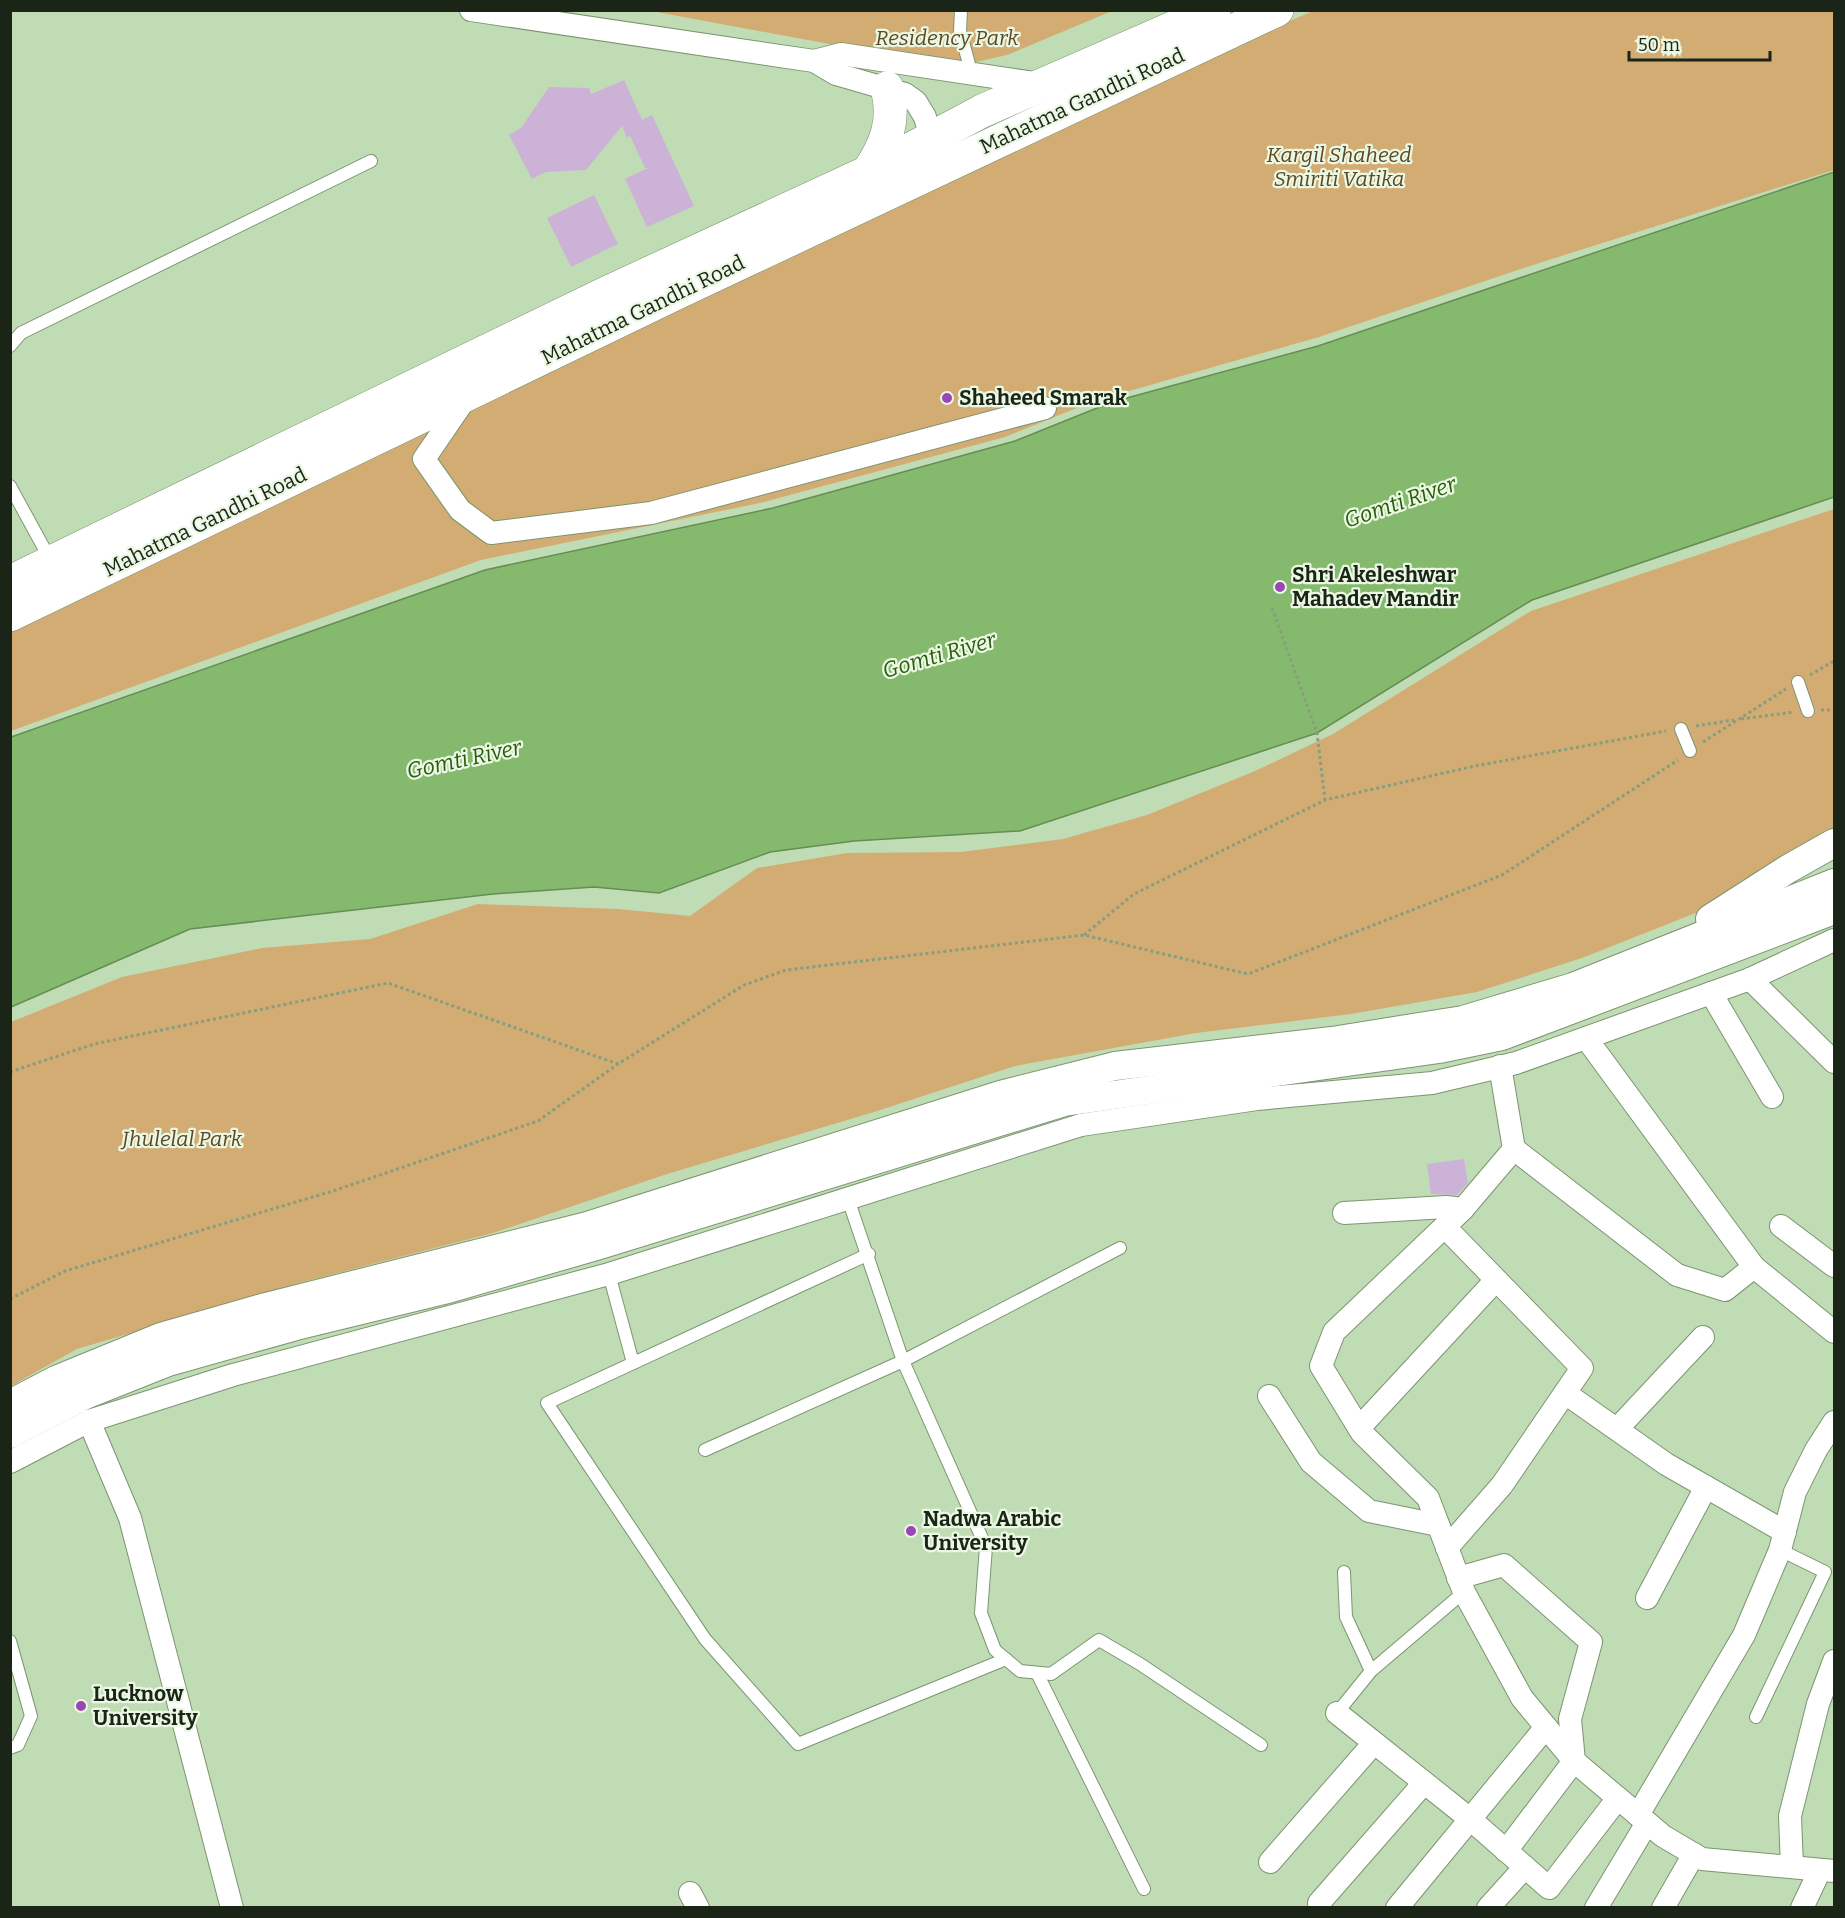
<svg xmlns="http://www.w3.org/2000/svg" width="1845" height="1918" font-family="Bitter,serif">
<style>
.green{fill:#d3ac73}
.water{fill:#85ba6e;stroke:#658d54;stroke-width:1.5}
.building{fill:#cdb2d8}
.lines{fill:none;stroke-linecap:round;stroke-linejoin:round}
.service-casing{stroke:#7b9570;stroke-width:14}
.minor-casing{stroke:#7b9570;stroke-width:24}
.tertiary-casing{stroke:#7b9570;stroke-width:30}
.primary-casing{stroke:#7b9570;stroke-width:34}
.path{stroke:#879d7e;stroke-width:3;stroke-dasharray:3 3;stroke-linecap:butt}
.service{stroke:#fff;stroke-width:12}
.minor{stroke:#fff;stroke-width:22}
.tertiary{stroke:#fff;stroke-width:28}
.primary{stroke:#fff;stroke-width:33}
.poi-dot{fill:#9947b5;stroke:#eaf8e4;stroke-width:2}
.labels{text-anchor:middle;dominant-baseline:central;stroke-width:4.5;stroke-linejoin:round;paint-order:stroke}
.park-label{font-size:21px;font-style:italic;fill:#5e4724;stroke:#eaf8e4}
.street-label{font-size:21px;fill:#1b2517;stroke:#eaf8e4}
.poi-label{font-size:21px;font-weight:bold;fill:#1b2517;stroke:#eaf8e4;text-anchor:start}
.water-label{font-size:22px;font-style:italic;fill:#2b5c0c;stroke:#eaf8e4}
</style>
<rect width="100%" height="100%" fill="#c0dcb5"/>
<g class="green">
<polygon points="651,11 1112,11 1007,55 954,67"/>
<polygon points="1313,11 1834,11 1834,170 1536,264 1319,337 1094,401 1005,437 760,503 481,560 11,731 10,627 258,514 417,433 1149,82"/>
<polygon points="1834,509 1834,858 1582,958 1477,992 1351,1014 1196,1033 1015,1066 874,1112 664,1175 493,1233 299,1283 77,1349 11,1386 11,1022 122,977 262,948 370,939 478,904 618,909 690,916 757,868 847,853 961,852 1063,839 1147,815 1255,771 1333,734 1531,611"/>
</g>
<polygon class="water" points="1834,172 1834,497 1532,600 1317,733 1020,831 854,841 770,852 659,893 594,887 493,894 190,929 11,1007 11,737 485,570 773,508 1015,441 1112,402 1318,346"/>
<g class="building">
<polygon points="624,80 642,120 652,115 694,206 647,227 625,179 648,168 645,168 630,136 627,138 622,126 586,170 546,172 532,179 509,135 521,128 549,87 589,88 591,94"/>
<polygon points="594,195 618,244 571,267 547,218"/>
<polygon points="1464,1159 1468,1183 1457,1195 1431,1194 1427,1164"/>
</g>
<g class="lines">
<g class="service-casing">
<g id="service">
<polyline points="961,10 960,31 972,75"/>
<polyline points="10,346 21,333 371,161"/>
<polyline points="10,486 51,561"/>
<polyline points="1798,682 1808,711"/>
<polyline points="1681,729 1690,751"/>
<polyline points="848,1199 903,1361 986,1547 981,1613 995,1650 1020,1671 1051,1674 1099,1640 1140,1664 1261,1745"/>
<polyline points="869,1254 547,1403 705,1639 798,1744 1006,1659"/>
<polyline points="609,1274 633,1363"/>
<polyline points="705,1450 903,1361 1120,1248"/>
<polyline points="1344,1572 1346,1617 1371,1671"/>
<polyline points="10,1641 31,1716 18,1745 10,1748"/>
<polyline points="1037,1673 1144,1889"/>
<polyline points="1337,1713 1371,1671 1464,1592"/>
<polyline points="1756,1717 1825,1572 1780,1550"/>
</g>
</g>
<g class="minor-casing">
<g id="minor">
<polyline points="471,10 814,61 836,74 905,94 916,102 925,117 931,138"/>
<polyline points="814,61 841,54 1041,84"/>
<polyline points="467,396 424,459 460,510 491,533 651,513 1045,408"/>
<polyline points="1750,979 1834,1062"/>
<polyline points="1711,993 1772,1097"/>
<polyline points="1586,1038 1754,1267"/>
<polyline points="1500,1066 1514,1149 1463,1209 1334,1332 1321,1366 1362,1433 1428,1498 1464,1592 1522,1698 1574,1761 1663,1836 1702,1859 1834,1871"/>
<polyline points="1514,1149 1677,1275 1725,1290 1754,1267 1834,1332"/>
<polyline points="1344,1213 1446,1207 1463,1209"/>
<polyline points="1781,1226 1834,1266"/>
<polyline points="1445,1227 1582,1368 1502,1485 1447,1548"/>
<polyline points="1565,1393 1666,1464 1785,1532"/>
<polyline points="1269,1396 1311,1462 1369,1511 1438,1525"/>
<polyline points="89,1421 130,1518 232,1908"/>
<polyline points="1359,1428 1496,1280"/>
<polyline points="1617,1429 1703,1337"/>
<polyline points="10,1462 89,1421 233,1375 609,1274 1081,1125 1257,1099 1432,1083 1516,1063 1750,979 1834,940"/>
<polyline points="1458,1578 1504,1565 1591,1642 1570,1719 1574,1761 1506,1851"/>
<polyline points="1647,1598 1706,1487"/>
<polyline points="1337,1713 1470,1819 1549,1888 1618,1798"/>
<polyline points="1638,1815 1744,1635 1780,1550 1795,1492 1816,1450 1834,1422"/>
<polyline points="1270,1862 1374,1743"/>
<polyline points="1792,1867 1790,1816 1818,1704 1834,1661"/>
<polyline points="690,1893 698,1908"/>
<polyline points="1319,1903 1424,1783"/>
<polyline points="1397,1908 1546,1727"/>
<polyline points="1488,1908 1525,1867"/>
<polyline points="1596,1908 1647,1823"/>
<polyline points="1663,1908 1694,1854"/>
<polyline points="1802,1908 1820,1870"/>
</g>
</g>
<g class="tertiary-casing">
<g id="tertiary">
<polyline points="1710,919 1788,869 1834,843"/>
<polyline points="10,1404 56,1380 161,1337 266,1307 587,1226 1000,1095 1115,1066 1332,1041 1463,1020 1573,987 1834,883"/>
<polyline points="10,1434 85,1395 168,1362 296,1326 444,1290 596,1246 1064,1102 1439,1049 1502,1036 1834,910"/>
</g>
</g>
<g class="primary-casing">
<g id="primary">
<path d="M868,172C886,145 896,120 887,88"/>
<polyline points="10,582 604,294 868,172 982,111 1214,10"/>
<polyline points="10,615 681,291 1277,10"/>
</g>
</g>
<g class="path">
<polyline points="1272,608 1317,733 1325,800"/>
<polyline points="1810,675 1834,661"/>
<polyline points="1821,710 1834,710"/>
<polyline points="1741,719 1794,712"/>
<polyline points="1696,726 1734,720"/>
<polyline points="1703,742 1786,689"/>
<polyline points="1084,935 1134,894 1325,800 1475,766 1666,731"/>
<polyline points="10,1072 94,1044 388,983 618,1064"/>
<polyline points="10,1299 65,1271 336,1190 538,1121 618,1064 744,985 786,970 1084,935 1248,974 1502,875 1678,760"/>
</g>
<use href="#service" class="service"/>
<use href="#minor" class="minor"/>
<use href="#tertiary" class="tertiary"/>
<use href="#primary" class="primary"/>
</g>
<g class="poi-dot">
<circle cx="947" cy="398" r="6"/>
<circle cx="1280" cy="587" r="6"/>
<circle cx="911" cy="1531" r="6"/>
<circle cx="81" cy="1706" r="6"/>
</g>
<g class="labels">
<g class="park-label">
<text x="947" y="38">Residency Park</text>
<text x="1339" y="155">Kargil Shaheed<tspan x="1339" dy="24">Smiriti Vatika</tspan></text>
<text x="182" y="1139">Jhulelal Park</text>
</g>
<g class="street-label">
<text transform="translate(1082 101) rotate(-25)">Mahatma Gandhi Road</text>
<text transform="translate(643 310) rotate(-26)">Mahatma Gandhi Road</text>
<text transform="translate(205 522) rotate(-26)">Mahatma Gandhi Road</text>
</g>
<g class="poi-label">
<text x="959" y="398">Shaheed Smarak</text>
<text x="1292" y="575">Shri Akeleshwar<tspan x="1292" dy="24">Mahadev Mandir</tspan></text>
<text x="923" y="1519">Nadwa Arabic<tspan x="923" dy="24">University</tspan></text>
<text x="93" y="1694">Lucknow<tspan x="93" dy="24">University</tspan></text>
</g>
<g class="water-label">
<text transform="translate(1400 502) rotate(-19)">Gomti River</text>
<text transform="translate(939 655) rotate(-16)">Gomti River</text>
<text transform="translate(464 759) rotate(-12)">Gomti River</text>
</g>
</g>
<rect width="1845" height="1918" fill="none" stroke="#1b2517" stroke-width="24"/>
<path d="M1629 51v9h141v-9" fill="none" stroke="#1b2517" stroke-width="3"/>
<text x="1638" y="51" font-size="18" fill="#1b2517" stroke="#eaf8e4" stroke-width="4.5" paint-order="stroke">50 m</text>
</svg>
